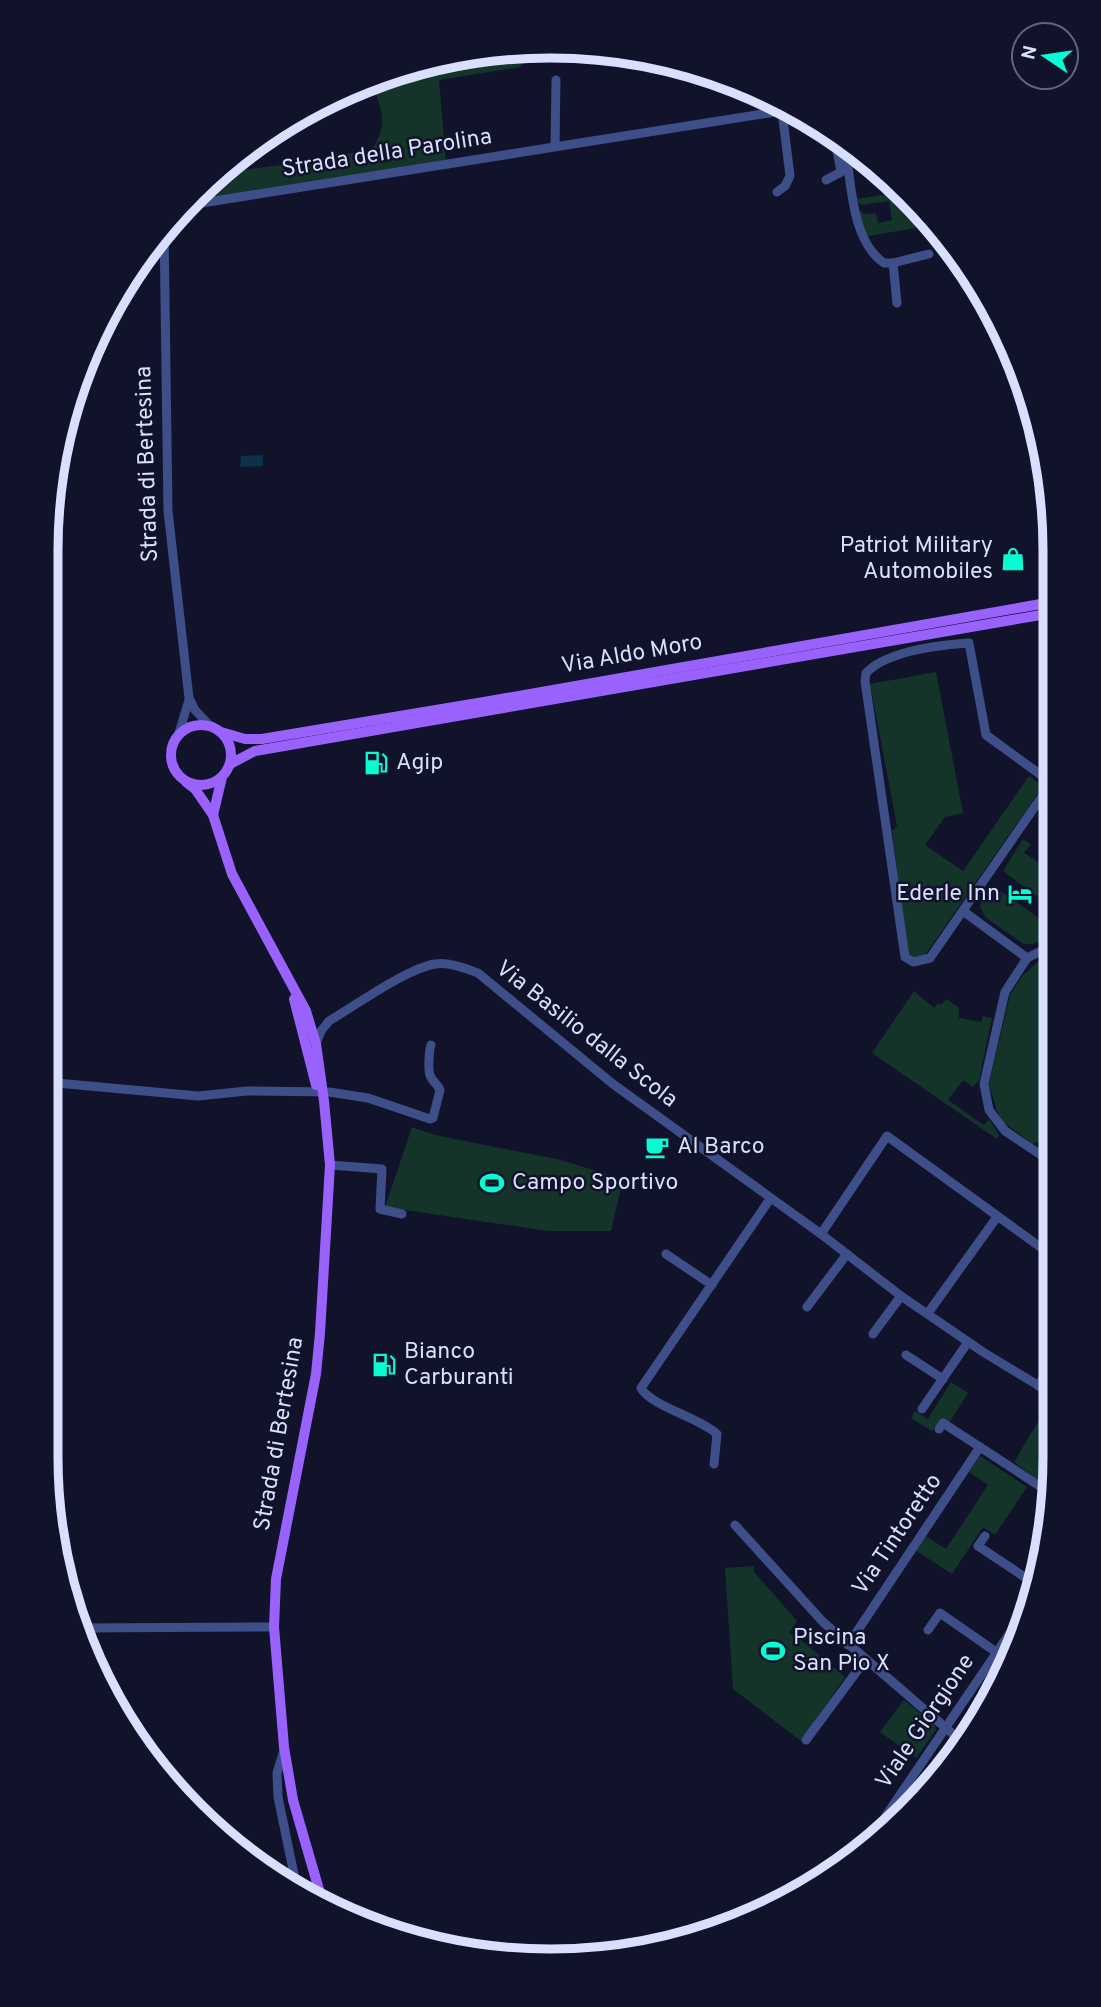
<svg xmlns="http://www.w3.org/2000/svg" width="1101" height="2007" font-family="Overpass,sans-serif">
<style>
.green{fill:#14342a}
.water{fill:#0b3248}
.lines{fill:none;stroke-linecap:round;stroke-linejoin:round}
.minor{stroke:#3d4e88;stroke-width:9}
.major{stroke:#9a62fd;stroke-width:10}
.labels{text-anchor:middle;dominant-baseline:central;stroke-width:5;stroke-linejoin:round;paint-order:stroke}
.street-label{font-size:23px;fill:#dadfff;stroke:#11132a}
.poi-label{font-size:23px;fill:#dadfff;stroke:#11132a;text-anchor:start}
.rim{fill:none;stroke:#dadfff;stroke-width:9}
</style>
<rect width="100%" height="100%" fill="#11132a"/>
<g class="green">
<path d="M517,47H528L521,67L439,80L446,164L187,202L218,173L312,161L372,149C386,127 384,118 376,94L363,89L349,95L330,113L313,114L308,109L327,98L419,63Z"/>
<polygon points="902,192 905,195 908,217 911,216 912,220 922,215 931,225 864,237 857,211 860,211 864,214 876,213 878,223 892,220 889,201 862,205 856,202 856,199"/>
<polygon points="936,672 963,813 945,817 925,845 963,871 1029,776 1043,786 923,958 914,958 908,953 892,831 897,826 870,684"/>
<polygon points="1023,839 1031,844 1024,853 1040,863 1046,857 1052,862 1053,888 1043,901 1003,871"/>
<polygon points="992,885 1053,928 1053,931 1043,940 1033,944 1024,944 986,918 980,907 982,897"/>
<polygon points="1053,948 1053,1112 1049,1120 1052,1122 1038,1142 1033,1144 1003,1122 997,1111 989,1084 1010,995 1023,975"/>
<polygon points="914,991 934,1008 938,1003 940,1005 947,999 959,1008 959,1018 981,1022 983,1016 992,1018 979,1080 973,1087 963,1080 948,1100 984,1125 989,1119 999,1135 997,1139 872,1053"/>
<polygon points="412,1127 435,1135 561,1160 623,1179 611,1231 548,1231 385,1207"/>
<polygon points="951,1382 968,1393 949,1423 941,1418 932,1431 911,1418 915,1411 928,1419"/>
<polygon points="1048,1405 1054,1409 1054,1441 1051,1447 1054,1449 1054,1465 1043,1484 1014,1462"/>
<polygon points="980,1456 1027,1487 995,1535 983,1527 952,1574 915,1550 924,1535 946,1549 988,1485 969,1472"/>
<polygon points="754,1566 754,1572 797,1621 789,1633 800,1639 845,1677 801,1741 733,1689 725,1568"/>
<polygon points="904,1700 935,1725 936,1730 916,1758 880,1732"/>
</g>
<polygon class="water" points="263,455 263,466 240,467 241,456"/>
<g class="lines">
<g class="minor">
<path d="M845,144C851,180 851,241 884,263H893L897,303"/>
<polyline points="555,146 556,80"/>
<polyline points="826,180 841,172 834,135"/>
<polyline points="777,192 785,186 790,176 782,111"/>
<polyline points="183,206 794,109"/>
<polyline points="164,227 168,511 189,698 195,710 211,727"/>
<polyline points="893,263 929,254"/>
<polyline points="178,736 189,700"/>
<path d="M1052,783L986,735L969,643C940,645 887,651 866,673L865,681L905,957L913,962L930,958L1052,782"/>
<polyline points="963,911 1027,958"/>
<polyline points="1053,940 1041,951 1027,958 1005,992 984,1084 989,1110 1005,1131 1053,1163"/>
<path d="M316,1044L321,1031L329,1021C356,1005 406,969 435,964C450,962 464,968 478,973L613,1084L821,1234L901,1296L983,1352L1054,1395"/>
<path d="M46,1082L198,1096L247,1091L329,1092L368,1098L430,1119L433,1118L440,1090C438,1085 432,1081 430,1075C428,1070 429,1050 431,1045"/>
<polyline points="330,1165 382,1169 380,1209 402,1214"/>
<polyline points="821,1234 887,1136 1054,1257"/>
<polyline points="666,1254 712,1285"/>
<polyline points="807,1307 847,1254"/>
<polyline points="928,1313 997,1217"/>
<polyline points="873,1334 901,1296"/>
<polyline points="906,1355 943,1379"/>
<polyline points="1038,1386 1054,1360"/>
<polyline points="922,1409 968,1342"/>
<polyline points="939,1429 943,1423 980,1447"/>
<path d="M714,1464L717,1434C698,1417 651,1406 641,1388L770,1199"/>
<polyline points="735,1525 823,1622 961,1741"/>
<polyline points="985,1536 978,1546 1038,1586"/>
<polyline points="77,1628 274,1627"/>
<polyline points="928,1630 940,1613 996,1652"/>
<polyline points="848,1645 980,1447 1053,1495"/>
<polyline points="806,1740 866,1659"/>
<polyline points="284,1750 277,1773 278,1797 297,1889"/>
<polyline points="864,1848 1035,1596"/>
</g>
<g class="major">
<circle cx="201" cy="755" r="30"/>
<polyline points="221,732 245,739 262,739 484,702 1052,602"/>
<polyline points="230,764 255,751 1052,613"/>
<polyline points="186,782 195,789 213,815 232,874 306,1011 316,1044 324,1101 330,1165 320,1333 316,1374 276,1579 274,1627 284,1747 293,1800 322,1900"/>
<polyline points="213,815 222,777"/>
<polyline points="294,999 316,1085"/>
</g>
</g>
<defs>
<g id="shop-bare" transform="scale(1.89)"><path d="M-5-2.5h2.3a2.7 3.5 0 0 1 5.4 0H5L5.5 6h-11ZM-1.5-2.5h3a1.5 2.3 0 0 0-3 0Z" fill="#08fcd4" stroke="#11132a" stroke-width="2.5" paint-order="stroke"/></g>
<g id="fuel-bare" transform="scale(1.89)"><path d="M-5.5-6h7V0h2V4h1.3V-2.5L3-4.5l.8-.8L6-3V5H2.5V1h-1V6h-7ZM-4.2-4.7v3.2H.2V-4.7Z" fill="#08fcd4" stroke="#11132a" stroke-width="2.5" paint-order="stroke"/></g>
<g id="hotel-bare" transform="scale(1.89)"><path d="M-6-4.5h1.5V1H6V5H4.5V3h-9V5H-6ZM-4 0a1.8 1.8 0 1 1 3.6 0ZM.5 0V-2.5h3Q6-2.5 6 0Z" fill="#08fcd4" stroke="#11132a" stroke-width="2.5" paint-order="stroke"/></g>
<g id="cafe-bare" transform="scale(1.89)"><path d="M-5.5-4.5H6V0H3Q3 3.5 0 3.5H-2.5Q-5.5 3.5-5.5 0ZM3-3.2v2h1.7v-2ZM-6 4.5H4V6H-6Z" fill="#08fcd4" stroke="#11132a" stroke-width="2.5" paint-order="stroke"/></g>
<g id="stadium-bare" transform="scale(1.89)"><path d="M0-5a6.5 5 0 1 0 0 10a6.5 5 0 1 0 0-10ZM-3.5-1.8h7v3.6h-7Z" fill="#08fcd4" stroke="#11132a" stroke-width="2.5" paint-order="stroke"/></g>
</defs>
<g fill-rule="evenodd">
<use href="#shop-bare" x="1013" y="559"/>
<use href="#fuel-bare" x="376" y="763"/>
<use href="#hotel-bare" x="1020" y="894"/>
<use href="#cafe-bare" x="657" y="1147"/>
<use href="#stadium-bare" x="492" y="1183"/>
<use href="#fuel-bare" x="384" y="1365"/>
<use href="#stadium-bare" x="773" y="1651"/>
</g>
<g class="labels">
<g class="street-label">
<text transform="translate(387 154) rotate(-9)">Strada della Parolina</text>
<text transform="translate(148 464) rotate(-92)">Strada di Bertesina</text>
<text transform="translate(632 655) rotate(-10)">Via Aldo Moro</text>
<text transform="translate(586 1035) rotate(38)">Via Basilio dalla Scola</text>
<text transform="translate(280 1434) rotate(-80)">Strada di Bertesina</text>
<text transform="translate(898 1535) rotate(-56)">Via Tintoretto</text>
<text transform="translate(926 1722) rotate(-56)">Viale Giorgione</text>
</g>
<g class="poi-label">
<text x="993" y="546" text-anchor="end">Patriot Military<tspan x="993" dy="26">Automobiles</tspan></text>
<text x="396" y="763">Agip</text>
<text x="1000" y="894" text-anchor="end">Ederle Inn</text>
<text x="677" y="1147">Al Barco</text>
<text x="512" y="1183">Campo Sportivo</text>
<text x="404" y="1352">Bianco<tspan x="404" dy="26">Carburanti</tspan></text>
<text x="793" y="1638">Piscina<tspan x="793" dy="26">San Pio X</tspan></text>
</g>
</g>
<path d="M0 0H1101V2007H0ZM550 58H551A492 492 0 0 1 1043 550V1457A492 492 0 0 1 551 1949H550A492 492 0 0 1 58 1457V550A492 492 0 0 1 550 58Z" fill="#11132a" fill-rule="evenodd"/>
<path class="rim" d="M550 58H551A492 492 0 0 1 1043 550V1457A492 492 0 0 1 551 1949H550A492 492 0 0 1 58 1457V550A492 492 0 0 1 550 58Z"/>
<g transform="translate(1045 56) rotate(283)"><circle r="33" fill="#11132a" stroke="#61657f" stroke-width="2"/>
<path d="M0-5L12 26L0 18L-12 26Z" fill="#08fcd4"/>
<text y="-10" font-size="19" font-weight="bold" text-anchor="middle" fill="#dadfff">N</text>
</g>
</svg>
